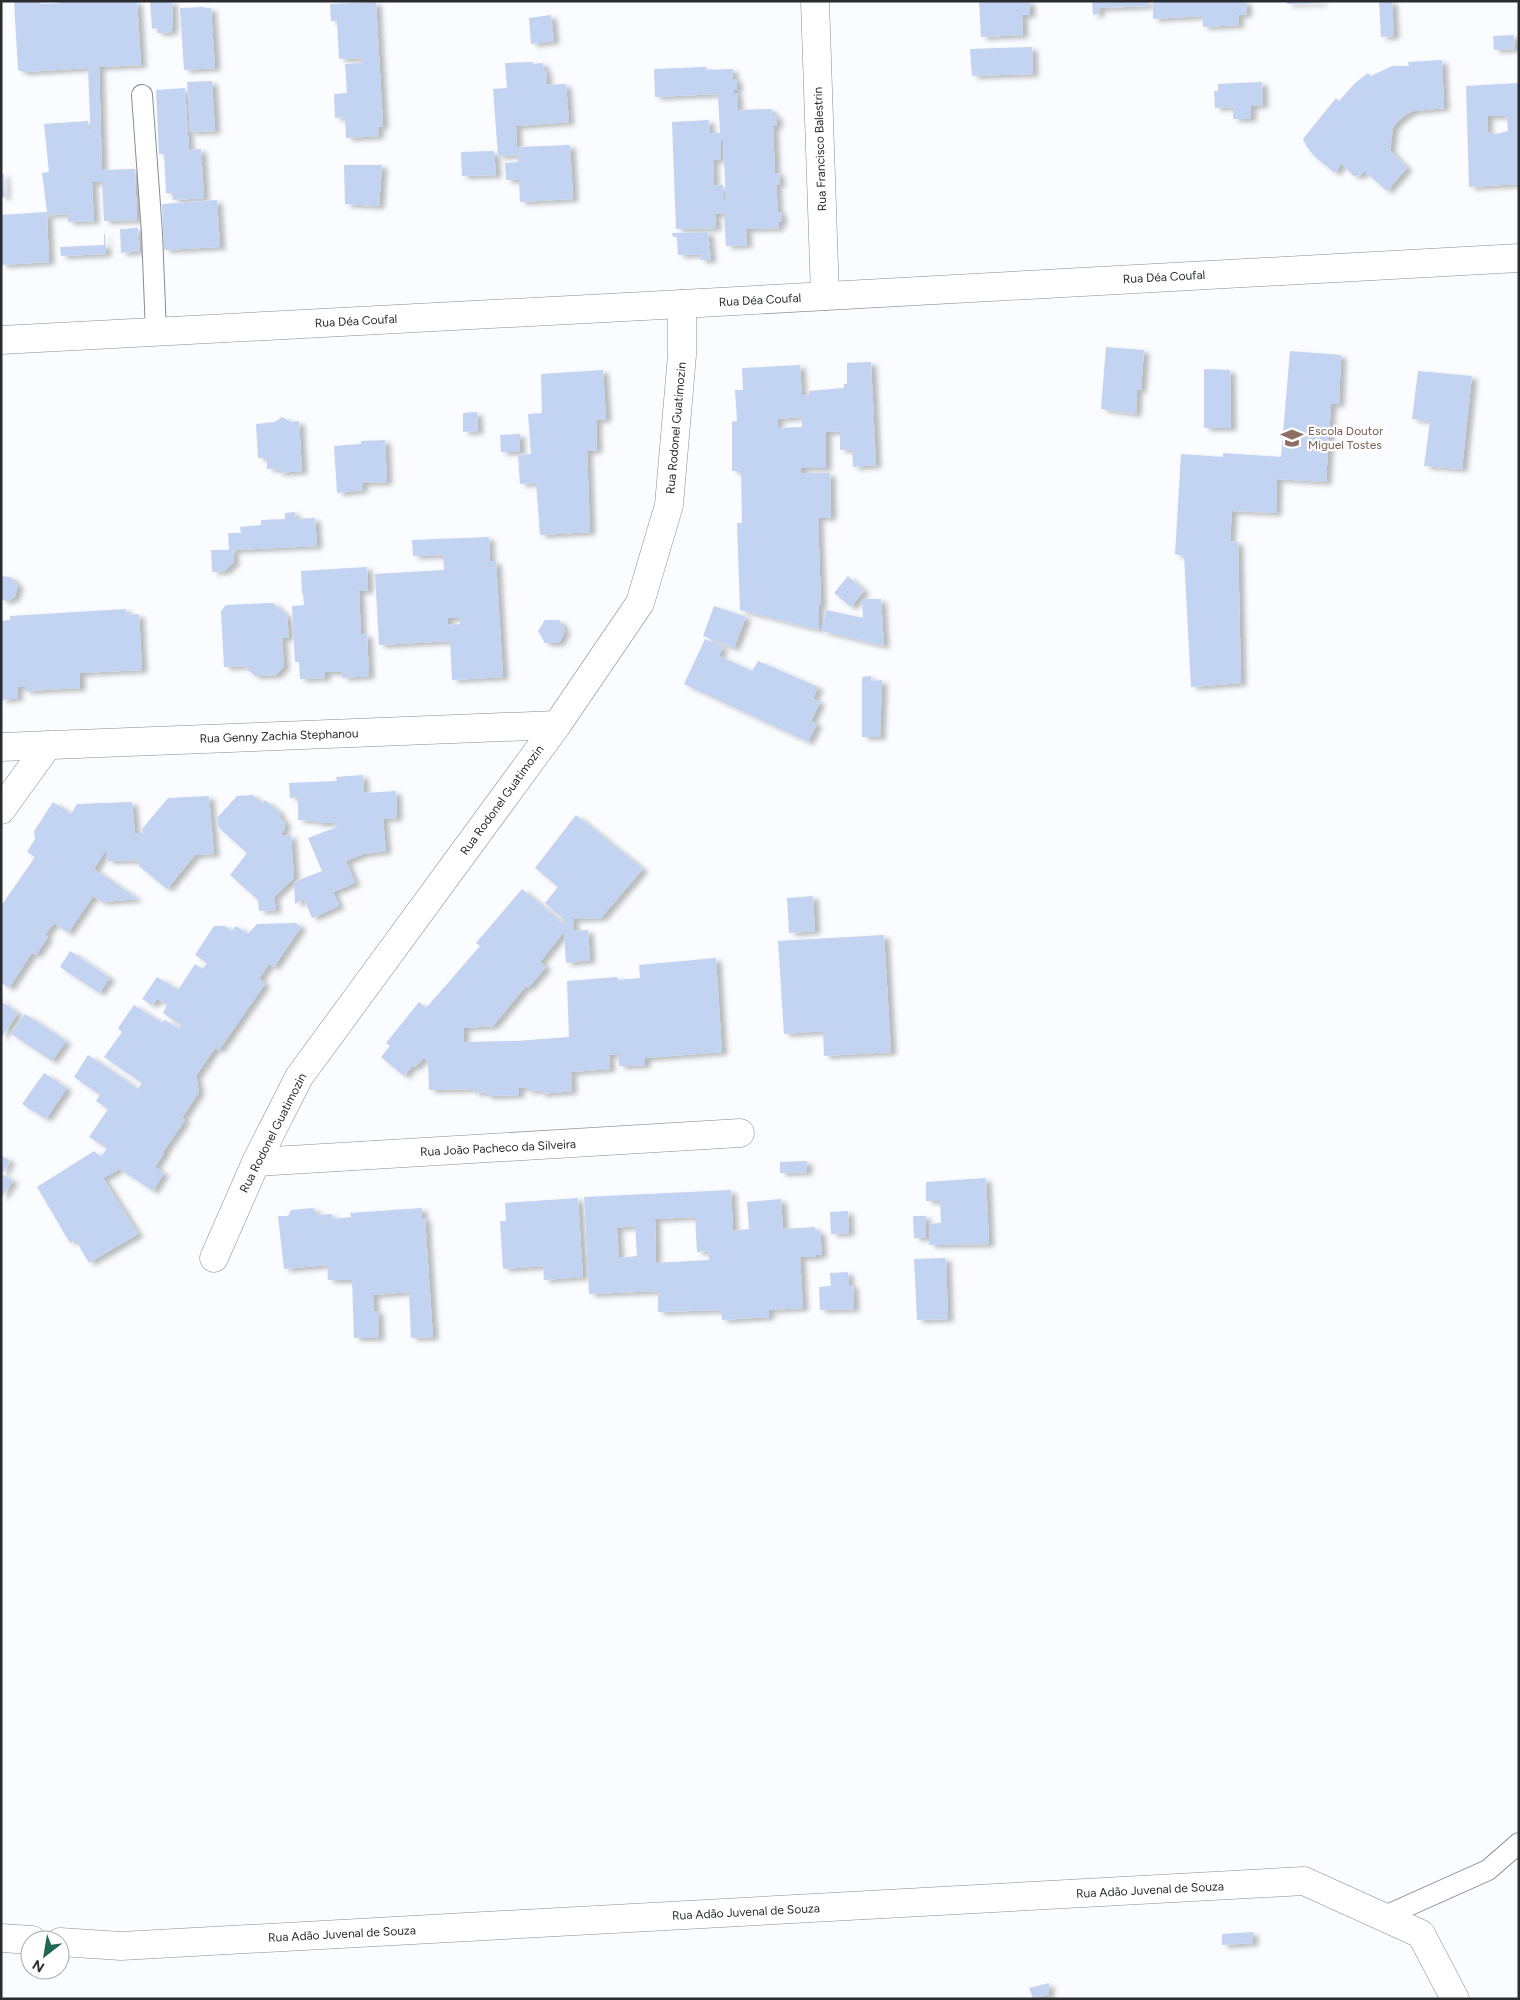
<svg xmlns="http://www.w3.org/2000/svg" width="1520" height="2000" font-family="Figtree,sans-serif">
<style>
.building{fill:#c3d3f2;fill-rule:evenodd;filter:url(#shadow)}
.lines{fill:none;stroke-linecap:round;stroke-linejoin:round}
.service-casing{stroke:#878b93;stroke-width:22}
.minor-casing{stroke:#878b93;stroke-width:29}
.tertiary-casing{stroke:#878b93;stroke-width:29}
.secondary-casing{stroke:#878b93;stroke-width:29}
.service{stroke:#fff;stroke-width:20}
.minor{stroke:#fff;stroke-width:28}
.tertiary{stroke:#fff;stroke-width:28}
.secondary{stroke:#fff;stroke-width:28}
.labels{text-anchor:middle;dominant-baseline:central;stroke-width:4.5;stroke-linejoin:round;paint-order:stroke}
.street-label{font-size:12px;fill:#292b2e;stroke:#fff}
.education-label{font-size:12px;fill:#785e54;stroke:#fff;text-anchor:start}
</style>
<defs>
<filter id="shadow"><feDropShadow dx="5.5" dy="3" stdDeviation="2.5" flood-color="#0004"/></filter>
</defs>
<rect width="100%" height="100%" fill="#fafcff"/>
<g class="building">
<polygon points="14,1 40,1 40,4 59,3 59,1 137,1 141,65 99,67 102,170 135,169 137,220 104,221 102,181 92,182 94,221 68,222 68,214 47,215 49,262 1,265 1,215 47,212 42,173 49,172 44,124 88,121 91,143 88,68 24,72 18,70"/>
<polygon points="150,1 172,1 173,28 171,28 172,32 158,33 157,28 152,29"/>
<polygon points="979,1 1030,1 1030,15 1022,15 1023,35 981,37"/>
<polygon points="1092,1 1148,1 1148,6 1099,8 1099,14 1093,15"/>
<polygon points="1153,1 1246,1 1247,14 1238,15 1239,25 1203,27 1202,16 1153,19"/>
<polygon points="1287,1 1322,1 1322,3 1287,4"/>
<polygon points="1379,1 1392,1 1394,36 1381,37"/>
<polygon points="376,2 383,126 378,127 379,136 346,138 345,117 335,118 334,94 347,93 345,64 362,63 362,58 339,59 337,21 331,21 330,4"/>
<polygon points="204,7 204,8 211,8 215,68 184,70 180,8"/>
<polygon points="551,15 554,41 531,44 529,18"/>
<polygon points="1514,35 1515,49 1494,50 1493,36"/>
<polygon points="1032,47 1033,74 972,76 970,49"/>
<polygon points="1442,60 1444,108 1414,111 1407,114 1397,122 1393,128 1390,150 1407,168 1387,191 1364,171 1361,175 1354,176 1341,164 1335,173 1314,156 1307,147 1303,139 1336,98 1339,101 1355,83 1368,73 1371,76 1392,66 1409,66 1408,62"/>
<polygon points="533,62 533,64 543,63 544,70 546,70 547,85 566,84 569,122 516,126 517,147 570,145 573,199 520,202 519,180 506,180 505,163 518,162 518,155 498,156 493,89 507,88 505,63"/>
<path d="M706,67V70L733,69V79H737V90H734V93H737L738,110L772,109V115H777V126H773L775,173H779L780,185L776,184L778,212H781L782,222H778L779,228L746,229L747,245L726,246L724,213L715,214L716,228L676,229L672,122L709,120L710,133H720L718,94L655,97L654,69ZM721,140L723,141L726,200H724L723,185L714,186L713,160L721,159Z"/>
<polygon points="212,81 215,131 190,132 187,82"/>
<polygon points="1262,82 1263,105 1251,106 1251,119 1233,119 1233,107 1215,108 1214,91 1218,91 1218,84"/>
<path d="M1519,83V184L1469,187L1466,86ZM1488,116H1505L1507,118L1508,131L1496,134L1487,132Z"/>
<polygon points="185,88 189,150 201,149 204,198 173,200 172,193 166,193 164,154 159,154 156,90"/>
<polygon points="494,151 496,175 462,176 461,152"/>
<polygon points="344,165 382,165 379,206 345,204"/>
<polygon points="1,174 4,174 5,197 1,197"/>
<polygon points="217,200 220,247 164,250 162,204"/>
<polygon points="138,228 140,251 121,253 120,229"/>
<polygon points="708,232 711,260 700,260 700,254 678,255 677,237 673,237 672,233"/>
<polygon points="105,233 106,254 61,256 60,247 104,245 104,234"/>
<polygon points="1106,347 1144,350 1141,390 1137,389 1136,414 1101,409"/>
<polygon points="1290,351 1341,355 1339,404 1331,404 1326,482 1277,479 1276,513 1232,511 1230,541 1238,542 1241,683 1191,687 1184,556 1175,554 1181,454 1223,457 1223,453 1281,457"/>
<path d="M871,362L876,465L853,467L852,449L840,450V431L826,432V468H801V473H830L831,517L818,518L821,605H819V630L740,610L737,523H742L741,471H732V422L737,421L735,390H743L742,368L800,365L802,396L809,395V391L844,388V384H847V363ZM801,417L802,427L778,428L777,419Z"/>
<polygon points="1204,369 1230,370 1231,428 1204,428"/>
<polygon points="603,370 606,419 596,420 597,450 587,451 590,532 540,535 536,483 520,484 518,455 531,454 528,414 542,413 541,374"/>
<polygon points="1418,371 1472,376 1462,469 1424,466 1430,421 1412,419"/>
<polygon points="477,412 478,431 463,432 463,413"/>
<polygon points="282,417 291,422 299,421 302,471 278,473 278,468 267,469 267,458 258,458 256,424 275,422"/>
<polygon points="520,434 520,452 501,452 500,435"/>
<polygon points="385,440 387,482 362,483 363,490 337,493 334,446 361,444 361,441"/>
<polygon points="295,512 296,519 315,518 317,546 233,550 234,562 225,571 212,572 211,550 229,550 228,533 241,533 240,527 261,525 261,520 285,519 285,513"/>
<path d="M489,537L490,562L496,561L503,677L452,680L450,641L379,645L375,574L444,570L443,555L413,556L412,540ZM448,618H459L460,624L448,625Z"/>
<polygon points="367,567 368,590 359,591 361,635 367,634 369,676 342,678 342,672 325,672 325,678 300,679 299,662 295,662 292,606 304,605 303,594 302,594 301,571"/>
<polygon points="1,576 10,577 18,585 15,597 8,601 1,600"/>
<polygon points="848,576 864,591 851,607 834,593"/>
<polygon points="862,599 881,599 884,646 822,631 826,610 863,618"/>
<polygon points="273,603 287,616 289,638 282,638 284,667 276,675 255,676 248,670 247,666 224,667 221,611 226,605"/>
<polygon points="714,606 746,617 734,648 703,636"/>
<polygon points="126,609 127,615 139,614 142,670 80,673 80,688 25,691 25,687 17,687 18,698 1,700 1,621 10,620 10,616"/>
<polygon points="545,620 559,620 565,631 559,643 545,643 538,631"/>
<polygon points="705,639 723,647 719,656 752,671 758,661 818,687 813,699 820,702 811,721 817,724 808,742 684,684"/>
<polygon points="871,676 871,681 882,680 880,737 862,737 862,677"/>
<polygon points="363,775 364,793 396,791 397,818 383,819 386,851 363,854 346,861 355,883 333,892 339,906 312,918 304,899 295,904 294,882 322,871 308,838 337,827 333,823 316,823 315,821 298,820 298,797 290,798 289,783 337,781 336,777"/>
<polygon points="253,795 262,804 265,800 281,814 279,816 285,822 285,828 280,836 291,835 294,878 274,897 276,910 259,911 258,900 230,875 247,853 219,828 217,818 237,796"/>
<polygon points="209,796 214,854 195,855 167,889 139,866 138,860 107,861 106,850 94,869 138,899 102,902 93,896 68,933 54,923 45,935 48,937 36,955 32,953 9,988 1,983 1,906 35,857 27,852 35,839 34,831 53,802 71,814 77,804 132,802 135,833 143,833 142,829 168,798"/>
<polygon points="576,815 643,869 601,918 573,919 574,931 588,930 590,960 566,963 564,932 540,962 546,967 528,988 526,986 493,1026 464,1028 464,1042 517,1041 569,1037 567,981 617,977 618,980 640,978 639,965 716,958 722,1052 645,1058 645,1065 619,1066 618,1054 609,1055 610,1069 571,1072 572,1091 540,1094 540,1090 527,1091 527,1087 519,1088 519,1095 486,1096 486,1092 474,1093 473,1089 429,1090 428,1062 424,1058 415,1067 412,1066 404,1076 381,1057 390,1046 386,1043 419,1002 426,1008 480,946 476,943 522,889 564,925 564,920 545,903 558,887 535,868"/>
<polygon points="813,896 815,931 789,933 787,898"/>
<polygon points="296,923 301,927 274,967 269,964 259,979 265,984 219,1050 215,1048 196,1076 199,1092 182,1118 185,1120 163,1152 164,1153 155,1167 164,1173 153,1191 115,1166 118,1170 103,1178 138,1234 89,1263 75,1239 70,1243 37,1187 94,1151 101,1157 107,1148 89,1137 108,1109 96,1101 100,1095 74,1077 88,1055 138,1089 142,1083 104,1057 122,1032 118,1028 134,1005 162,1023 165,1020 179,1029 181,1025 163,1013 167,1005 158,999 152,1005 142,999 157,977 178,990 195,964 203,969 207,963 195,955 214,926 225,926 232,931 236,926 248,934 257,924"/>
<polygon points="884,935 891,1052 824,1056 823,1031 784,1034 778,941"/>
<polygon points="70,951 110,978 99,993 60,967"/>
<polygon points="1,998 4,1000 2,1002 18,1013 1,1038"/>
<polygon points="25,1014 66,1041 52,1061 11,1034"/>
<polygon points="44,1073 67,1088 46,1119 22,1104"/>
<polygon points="1,1155 10,1161 2,1174 13,1181 1,1198"/>
<polygon points="807,1161 807,1172 780,1173 780,1162"/>
<polygon points="986,1178 989,1244 929,1245 929,1224 941,1223 940,1201 926,1201 926,1182"/>
<path d="M731,1190L733,1231L749,1229L747,1202L781,1199L783,1229L815,1227V1231H820L822,1255H815L816,1257H800L803,1308L769,1310V1317L722,1320L721,1310L658,1312V1291L589,1294L584,1197ZM695,1217L697,1252L708,1251L709,1260L656,1263L655,1219ZM635,1226L637,1256L619,1258L617,1228Z"/>
<polygon points="578,1198 583,1277 544,1280 543,1266 503,1269 500,1221 506,1221 505,1203"/>
<polygon points="313,1208 318,1215 332,1214 333,1219 351,1217 350,1213 422,1208 422,1218 425,1218 433,1337 411,1338 409,1292 373,1295 374,1311 378,1311 379,1338 354,1338 352,1280 328,1280 327,1265 284,1269 278,1216 288,1216 291,1210"/>
<polygon points="848,1211 849,1233 831,1234 830,1212"/>
<polygon points="913,1216 926,1216 926,1238 914,1238"/>
<polygon points="946,1258 948,1319 917,1320 914,1259"/>
<polygon points="848,1272 849,1285 853,1285 854,1309 820,1310 819,1287 831,1286 830,1273"/>
<polygon points="1253,1932 1253,1943 1222,1945 1222,1934"/>
<polygon points="1049,1983 1049,1995 1033,1998 1029,1988"/>
</g>
<g class="lines">
<g class="service-casing">
<g id="service">
<polyline points="142,95 152,233 156,332"/>
<polyline points="1383,1917 1488,1870 1519,1843"/>
</g>
</g>
<g class="minor-casing">
<g id="minor">
<polyline points="815,1 825,296"/>
<polyline points="1,747 557,725"/>
<polyline points="1,810 48,745"/>
<polyline points="256,1162 740,1133"/>
<polyline points="214,1258 256,1162 299,1077 557,725 640,603 669,505 682,355 682,304"/>
</g>
</g>
<g class="tertiary-casing">
<g id="tertiary">
<polyline points="1,1938 32,1940"/>
<polyline points="60,1942 121,1946 1304,1881 1421,1934 1455,1999"/>
</g>
</g>
<g class="secondary-casing">
<polyline id="secondary" points="1,340 682,304 1519,258"/>
</g>
<use href="#service" class="service"/>
<use href="#minor" class="minor"/>
<use href="#tertiary" class="tertiary"/>
<use href="#secondary" class="secondary"/>
</g>
<defs>
<g id="school-bare" transform="scale(1.725)"><path d="M0-5L7-2L0 1L-7-2ZM-4 1L0 2.5L4 1V4Q0 6-4 4Z" fill="#8d6e63" stroke="#fff" stroke-width="2.5" paint-order="stroke"/></g>
</defs>
<g fill-rule="evenodd">
<use href="#school-bare" x="1292" y="438"/>
</g>
<g class="labels">
<g class="street-label">
<text transform="translate(820 149) rotate(-92)">Rua Francisco Balestrin</text>
<text transform="translate(1164 277) rotate(-3)">Rua Déa Coufal</text>
<text transform="translate(760 300) rotate(-3)">Rua Déa Coufal</text>
<text transform="translate(356 321) rotate(-3)">Rua Déa Coufal</text>
<text transform="translate(676 428) rotate(-85)">Rua Rodonel Guatimozin</text>
<text transform="translate(279 736) rotate(-2)">Rua Genny Zachia Stephanou</text>
<text transform="translate(502 800) rotate(-54)">Rua Rodonel Guatimozin</text>
<text transform="translate(273 1133) rotate(-63)">Rua Rodonel Guatimozin</text>
<text transform="translate(498 1148) rotate(-3)">Rua João Pacheco da Silveira</text>
<text transform="translate(1150 1890) rotate(-3)">Rua Adão Juvenal de Souza</text>
<text transform="translate(746 1912) rotate(-3)">Rua Adão Juvenal de Souza</text>
<text transform="translate(342 1934) rotate(-3)">Rua Adão Juvenal de Souza</text>
</g>
<g class="education-label">
<text x="1308" y="431">Escola Doutor<tspan x="1308" dy="14">Miguel Tostes</tspan></text>
</g>
</g>
<rect width="1520" height="2000" fill="none" stroke="#292b2e" stroke-width="5"/>
<g transform="translate(45 1955) rotate(211)"><circle r="24" fill="#ffffff" stroke="#a9aaab"/>
<path d="M0-4L9 19L0 12L-9 19Z" fill="#226656"/>
<text y="-8" font-size="14" font-weight="bold" text-anchor="middle" fill="#292b2e">N</text>
</g>
</svg>
